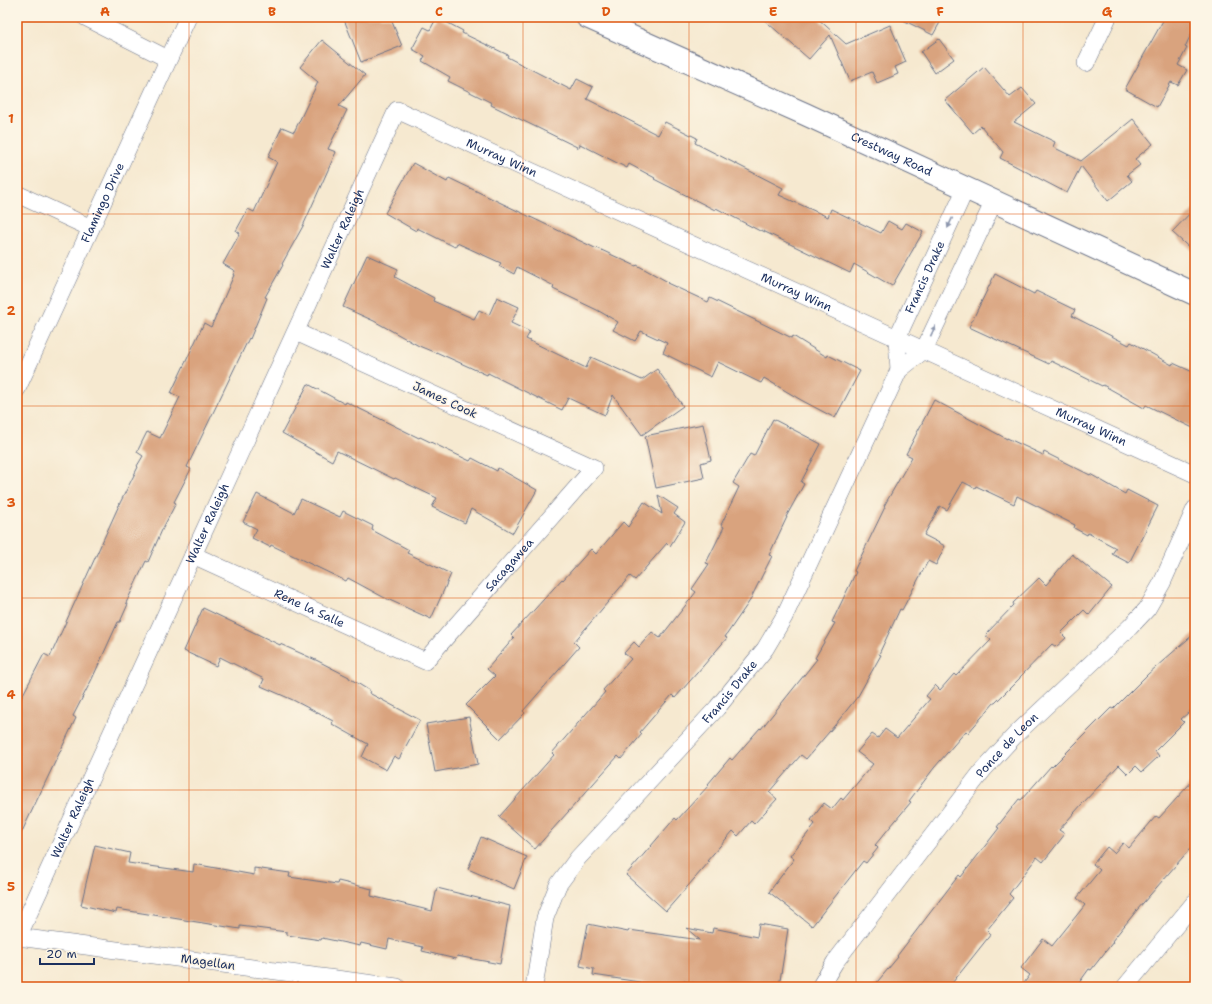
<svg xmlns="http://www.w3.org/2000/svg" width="1212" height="1004" font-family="'Shantell Sans',sans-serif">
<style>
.building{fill:#d9a37e}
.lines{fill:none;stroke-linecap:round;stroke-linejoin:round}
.minor-casing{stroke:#687086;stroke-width:18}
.major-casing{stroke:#687086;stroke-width:24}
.minor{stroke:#fff;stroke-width:17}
.major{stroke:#fff;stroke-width:22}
.oneway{fill:#8d97ae}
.grid{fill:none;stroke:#de5710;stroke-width:1;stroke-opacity:0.55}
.labels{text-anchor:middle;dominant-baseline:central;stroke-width:3;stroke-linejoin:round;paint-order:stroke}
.street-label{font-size:12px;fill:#1b2f5e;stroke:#fcf5e5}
.neatline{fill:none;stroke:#de5710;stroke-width:1.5}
.grid-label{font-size:13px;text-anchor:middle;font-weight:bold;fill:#de5710}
</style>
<rect width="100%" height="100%" fill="#fcf5e5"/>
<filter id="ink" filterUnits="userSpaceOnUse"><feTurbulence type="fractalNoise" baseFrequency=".025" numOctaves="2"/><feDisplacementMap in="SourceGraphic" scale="8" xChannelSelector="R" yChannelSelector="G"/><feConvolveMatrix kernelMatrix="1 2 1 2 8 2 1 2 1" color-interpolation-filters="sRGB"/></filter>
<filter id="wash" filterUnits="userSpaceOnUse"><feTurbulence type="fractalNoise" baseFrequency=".012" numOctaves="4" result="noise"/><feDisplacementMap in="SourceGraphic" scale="16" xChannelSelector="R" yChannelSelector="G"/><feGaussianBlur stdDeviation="0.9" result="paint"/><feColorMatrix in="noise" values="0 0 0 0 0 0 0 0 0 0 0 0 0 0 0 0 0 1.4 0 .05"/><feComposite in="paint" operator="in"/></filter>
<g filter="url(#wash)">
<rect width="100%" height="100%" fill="#f6e9d0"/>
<g id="blocks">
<g class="building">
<polygon points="343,17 390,17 402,46 361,62"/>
<polygon points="437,17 463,31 462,33 508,55 507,57 571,90 577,79 593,87 587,99 658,135 665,122 697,138 695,143 783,188 779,195 828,217 831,209 881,233 888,221 902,229 906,223 923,232 892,286 854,264 850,273 761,230 760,231 716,208 715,210 654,179 655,178 629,164 627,168 580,144 579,148 491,105 492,103 448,81 450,77 422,61 425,56 412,49 424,27 430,30"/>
<polygon points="761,17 816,17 846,44 890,25 906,62 895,67 898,74 877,83 872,72 850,81 830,35 809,59"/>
<polygon points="897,17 943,17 933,35"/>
<polygon points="1165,17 1195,17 1195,26 1185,47 1187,48 1178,65 1187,70 1178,85 1171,82 1157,107 1125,89"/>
<polygon points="939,39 954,59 935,73 921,52"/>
<polygon points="322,40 365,75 339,106 347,110 328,149 336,152 303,226 282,264 283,265 265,297 267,298 250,339 249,338 187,467 191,469 174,502 176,503 162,530 148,562 146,561 126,603 128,604 120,622 118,622 92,679 73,716 76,718 17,842 17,706 44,654 50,657 120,503 138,467 137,466 143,456 137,452 147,432 160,438 180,397 171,393 204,323 211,327 234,275 233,275 235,271 223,264 240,233 236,231 248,209 254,212 277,162 268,157 282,127 294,132 318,82 300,67"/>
<polygon points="984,67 1010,97 1022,88 1036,104 1014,122 1055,142 1053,147 1081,161 1133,119 1153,144 1135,159 1140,165 1127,175 1132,181 1108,201 1081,166 1067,193 1000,158 1003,152 981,126 973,133 945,100"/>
<polygon points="413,163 447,182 449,178 597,249 597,248 636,266 637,265 668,282 667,283 708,302 710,298 792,338 793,336 827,357 828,355 860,371 835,418 801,400 764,378 761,383 718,362 711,377 663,353 667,343 641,331 635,341 613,330 618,322 597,310 553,289 554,286 517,267 514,274 499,266 501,263 457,243 455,247 417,228 416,231 385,213"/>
<polygon points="1195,208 1195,253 1172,232"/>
<polygon points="367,255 398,269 395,277 434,298 433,301 474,319 479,310 489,315 497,297 519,307 511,323 530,332 526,339 586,368 591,357 642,380 657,369 683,406 642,435 613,395 605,415 568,398 562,410 488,373 487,375 436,352 436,353 419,346 374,321 343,307"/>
<polygon points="995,274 1034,294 1036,291 1075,310 1072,316 1129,345 1131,342 1172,365 1173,363 1195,373 1195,429 1146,405 1144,408 1103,385 1102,386 1051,361 1049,364 969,327"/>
<polygon points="308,384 345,404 346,402 419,438 420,437 470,461 472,458 497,471 498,468 537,490 513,533 471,509 465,523 432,507 437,498 395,478 394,479 337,451 332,461 282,433"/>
<polygon points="934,400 1007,439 1007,438 1043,455 1044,452 1090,475 1090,474 1125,494 1127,490 1158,506 1129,563 1112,554 1116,548 1088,533 1087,535 1074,528 1075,525 1017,496 1014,504 976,486 975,488 963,482 947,510 940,506 924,535 945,546 936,565 928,561 902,610 900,609 879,654 881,655 858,696 835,725 806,759 801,755 769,792 777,799 754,824 751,821 738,836 733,831 707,861 709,862 666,911 626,875 675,818 677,820 709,785 708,784 730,758 732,760 760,728 761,729 817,659 815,658 835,623 832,622 856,572 854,571 885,507 884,506 912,457 906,454"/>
<polygon points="773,419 821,444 801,482 804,484 786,517 787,517 769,555 772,556 749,602 725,637 727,638 704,665 675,698 672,695 640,732 642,734 621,759 618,756 535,849 499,817 554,755 552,753 605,692 603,690 631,659 624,653 634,642 639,647 652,632 660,638 696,592 692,589 709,564 706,563 724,527 721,525 739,487 733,483 750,454 754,456"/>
<polygon points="703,424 711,460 701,463 704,478 656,488 645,436"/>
<polygon points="257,494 294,513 301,499 340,517 343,511 373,526 372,530 409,550 407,553 451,574 431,619 383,597 348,578 346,581 271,545 270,547 252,538 257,529 243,522"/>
<polygon points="658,495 678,508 674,514 685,522 670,546 667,543 635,580 630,576 574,642 579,647 523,711 525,713 500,739 466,705 495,676 487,669 514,638 511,635 535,609 562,579 563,580 591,549 596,554 623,522 628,527 644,502 662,514"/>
<polygon points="1072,554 1112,587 1089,615 1084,610 1061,633 1066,638 1056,647 1052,644 1020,677 1020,678 995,703 994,703 968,733 966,731 934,768 909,801 911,802 875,845 878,848 866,863 863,861 812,926 769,892 794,859 790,856 815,824 811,820 824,803 832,809 841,798 843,800 873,764 857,752 872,734 878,738 885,729 897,738 930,699 926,696 935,685 940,690 954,674 956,676 991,640 985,635 1014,605 1013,603 1039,578 1046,585"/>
<polygon points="203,608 280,645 280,644 318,661 349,677 349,678 370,691 369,693 420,720 399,759 394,756 386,770 362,757 368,744 332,724 333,721 293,700 261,686 264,679 220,657 216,666 184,651"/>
<polygon points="1195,633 1195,707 1181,719 1184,722 1155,751 1159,756 1142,772 1136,766 1128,774 1119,765 1082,804 1059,830 1065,834 1043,862 1037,857 1009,894 1013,898 987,930 991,934 949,987 873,987 898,957 897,956 959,875 961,877 999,828 997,827 1019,799 1021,800 1051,766 1052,767 1111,708 1113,709 1148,674"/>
<polygon points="469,717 478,764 435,772 426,724"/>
<polygon points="1195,778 1195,843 1137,910 1112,941 1113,942 1091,970 1089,969 1076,987 1021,987 1030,975 1021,968 1043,939 1052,946 1085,905 1077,898 1100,870 1093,864 1107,847 1114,853 1123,843 1129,848 1156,816 1159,818"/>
<polygon points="481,837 527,857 514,889 468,869"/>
<polygon points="95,845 130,853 128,863 193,872 194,864 254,875 254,868 290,873 289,877 337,884 338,881 372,889 371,896 432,911 437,888 510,906 500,964 457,956 456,959 422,951 423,947 389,939 387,949 361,943 360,946 322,938 321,940 287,935 287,932 240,926 240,929 117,909 116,913 81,905"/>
<polygon points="588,924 628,932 629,930 700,940 686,928 712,933 713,928 757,937 759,924 788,929 779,987 715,987 683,981 682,987 673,987 593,975 594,969 580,966"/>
</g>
</g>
</g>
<g filter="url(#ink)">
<use href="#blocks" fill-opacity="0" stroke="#687086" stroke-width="1"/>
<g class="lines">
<g class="minor-casing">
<g id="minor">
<polyline points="85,17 168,59"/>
<polyline points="1086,63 1108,17"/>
<polyline points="17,194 91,228"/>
<path id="s1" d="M899,370L897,338L966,188"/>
<path id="s2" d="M17,389L188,17"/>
<path id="s3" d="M193,555L425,661L594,468L296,332"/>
<path id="s4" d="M397,987L18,937L397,110L1195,474"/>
<path id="s5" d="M534,987L545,918L558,885L578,858L717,708L765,649L784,617L899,370L924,350L994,201"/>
<path id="s6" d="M820,987L835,962L983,770L1017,733L1130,627L1147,609L1162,583L1195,509"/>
<polyline points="1125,987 1195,902"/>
</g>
</g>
<g class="major-casing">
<g id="major">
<path id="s7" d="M587,17L805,114L1195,294"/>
</g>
</g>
<use href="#minor" class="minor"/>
<use href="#major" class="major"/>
</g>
<defs><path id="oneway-solid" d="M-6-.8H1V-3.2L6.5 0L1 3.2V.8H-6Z"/></defs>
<g class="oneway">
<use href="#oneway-solid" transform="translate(950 223) rotate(115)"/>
<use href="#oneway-solid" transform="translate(933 331) rotate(-65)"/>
</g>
</g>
<path class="grid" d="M189,17V987M356,17V987M523,17V987M689,17V987M856,17V987M1023,17V987M17,214H1195M17,406H1195M17,598H1195M17,790H1195"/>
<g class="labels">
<g class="street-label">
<text stroke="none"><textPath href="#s7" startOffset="334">Crestway Road</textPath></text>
<text stroke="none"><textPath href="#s4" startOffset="1407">Murray Winn</textPath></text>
<text stroke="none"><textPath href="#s2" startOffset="205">Flamingo Drive</textPath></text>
<text stroke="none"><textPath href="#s4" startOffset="1161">Walter Raleigh</textPath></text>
<text stroke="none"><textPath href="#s1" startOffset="99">Francis Drake</textPath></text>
<text stroke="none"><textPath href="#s4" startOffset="1731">Murray Winn</textPath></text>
<text transform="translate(445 400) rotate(25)">James Cook</text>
<text stroke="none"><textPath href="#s4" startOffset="2055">Murray Winn</textPath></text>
<text stroke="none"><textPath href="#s4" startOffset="837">Walter Raleigh</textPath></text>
<text stroke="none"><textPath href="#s3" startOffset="383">Sacagawea</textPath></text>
<text stroke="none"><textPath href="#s3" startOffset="128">Rene la Salle</textPath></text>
<text stroke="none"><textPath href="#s5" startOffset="364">Francis Drake</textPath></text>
<text stroke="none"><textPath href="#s6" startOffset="306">Ponce de Leon</textPath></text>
<text stroke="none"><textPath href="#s4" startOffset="513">Walter Raleigh</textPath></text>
<text transform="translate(208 962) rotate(8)">Magellan</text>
</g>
</g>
<rect width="1212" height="1004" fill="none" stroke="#fcf5e5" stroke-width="44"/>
<path d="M40 958v6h54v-6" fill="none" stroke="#1b2f5e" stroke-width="2"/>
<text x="46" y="958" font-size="12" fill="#1b2f5e" stroke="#fcf5e5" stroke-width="3" paint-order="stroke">20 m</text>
<rect x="22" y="22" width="1168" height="960" class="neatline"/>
<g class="grid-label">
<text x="105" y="16">A</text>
<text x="272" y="16">B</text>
<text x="439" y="16">C</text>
<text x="606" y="16">D</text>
<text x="773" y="16">E</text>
<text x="940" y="16">F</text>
<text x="1107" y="16">G</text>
<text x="11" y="123">1</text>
<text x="11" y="315">2</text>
<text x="11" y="507">3</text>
<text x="11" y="699">4</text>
<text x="11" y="891">5</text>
</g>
</svg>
